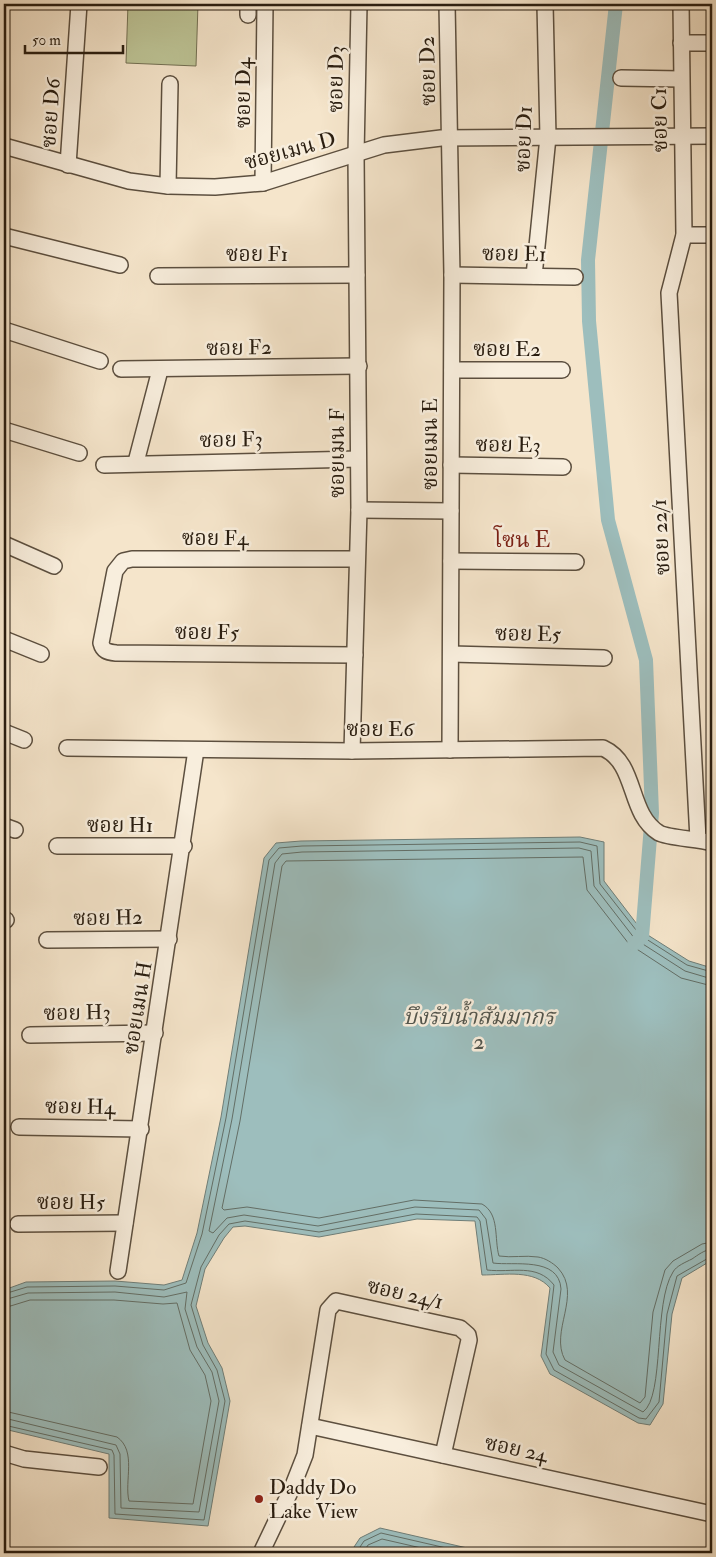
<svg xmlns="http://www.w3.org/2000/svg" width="716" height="1557" font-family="'IM FELL Double Pica','Noto Serif Thai',serif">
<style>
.green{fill:#bdc496;stroke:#737053}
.water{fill:#9dbebd;stroke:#6f7e78}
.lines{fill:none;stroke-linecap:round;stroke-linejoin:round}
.shore{stroke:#636e66;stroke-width:1}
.canal{stroke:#9dbebd;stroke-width:14}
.street-casing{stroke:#5c4f3f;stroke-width:18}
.street{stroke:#f8eedd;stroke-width:15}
.poi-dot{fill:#8f2418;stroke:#f8eedd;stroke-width:2}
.labels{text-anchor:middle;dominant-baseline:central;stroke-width:5;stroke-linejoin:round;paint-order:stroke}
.street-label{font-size:21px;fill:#291d10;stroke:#f8eedd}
.poi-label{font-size:21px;fill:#291d10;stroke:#f8eedd;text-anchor:start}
.neighbourhood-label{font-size:22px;fill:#7a1f14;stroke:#f8eedd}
.water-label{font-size:22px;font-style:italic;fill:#52554d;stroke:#f8eedd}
</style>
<rect width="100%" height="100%" fill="#f5e5cb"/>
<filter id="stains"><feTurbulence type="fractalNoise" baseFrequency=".004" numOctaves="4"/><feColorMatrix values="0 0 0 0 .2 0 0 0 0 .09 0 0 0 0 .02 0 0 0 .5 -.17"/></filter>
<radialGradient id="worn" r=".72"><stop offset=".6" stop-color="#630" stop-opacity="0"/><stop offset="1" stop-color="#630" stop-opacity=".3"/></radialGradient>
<polygon class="green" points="128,4 198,4 196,66 126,63"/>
<g class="water">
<path d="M580,837L604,842V881L643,932L689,961L712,968V1260L682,1278L672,1314L663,1404L650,1425L638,1423L550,1374L541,1356L550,1288C534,1269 505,1275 482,1275L475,1221L417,1219L319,1237L245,1226L233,1227L224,1238L205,1269L196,1306L208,1343L222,1368L230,1401L208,1526L109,1518V1454L4,1429V1290L26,1282L115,1281L164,1285L182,1280L197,1233L221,1117L264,858L276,843L301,841Z"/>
<polygon points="380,1528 489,1553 350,1553 360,1538"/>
</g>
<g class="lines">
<g class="shore">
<path d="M712,979L685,971L635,939L594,886L591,851L579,848L302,852L282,854L275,863L232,1119L209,1231L213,1233L227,1218L244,1215L318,1226L415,1207L479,1210L486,1219L493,1263C513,1266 559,1256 561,1289L553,1352L559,1365L643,1412C665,1396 653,1303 673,1272C676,1266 686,1262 692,1259C698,1255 704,1250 712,1249"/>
<path d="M712,986L681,978L629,944L587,890L583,857L286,861L282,866L240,1121L222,1208L224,1210L247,1207L319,1218L414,1200L482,1204C500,1214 494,1239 499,1256C512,1258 525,1255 538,1257C545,1258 553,1263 558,1268C583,1295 549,1331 565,1360L640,1403L645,1397L653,1312L665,1270L673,1261L702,1244L712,1242"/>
<polyline points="4,1294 27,1287 115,1286 164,1290 186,1283 202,1234 226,1118 269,860 279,848 302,846 580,842 597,846 600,884 640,935 687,965 712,972"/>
<polyline points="4,1300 28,1293 115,1292 164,1297 187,1292 185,1309 197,1347 212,1372 219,1401 199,1512 121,1508 120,1454 116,1445 4,1418"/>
<path d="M4,1308L30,1300H114L163,1304L177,1303L190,1350L205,1375L211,1401L193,1504L129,1501C124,1481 137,1451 117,1437L4,1411"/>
<path d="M4,1425L112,1450L114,1455L115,1514L204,1520L225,1401L217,1370L203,1345L191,1305L201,1267L219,1235L229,1224L245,1221L319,1232L416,1214L477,1217L480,1221L487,1270C512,1273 537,1263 554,1285L546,1354L554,1370L639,1418L646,1419L659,1402L667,1314L677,1276L712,1256"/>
<polyline points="356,1553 364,1541 381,1533 468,1553"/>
<polyline points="363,1553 368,1545 382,1539 443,1553"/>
</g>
<polyline class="canal" points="616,4 588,260 589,321 608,520 646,660 652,813 642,937 634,944"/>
<g class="street-casing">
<g id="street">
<polyline points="447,4 452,275 450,750"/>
<polyline points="681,4 684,235 669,293 698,839"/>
<polyline points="248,15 248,4"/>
<polyline points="681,43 712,43"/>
<polyline points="621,78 681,79"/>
<polyline points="4,146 129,181 168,186 215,187 263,183 384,145 441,138 712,136"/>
<polyline points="68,165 79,4"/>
<polyline points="263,183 265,4"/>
<polyline points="168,186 170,84"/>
<polyline points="684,235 712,235"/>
<polyline points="4,236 120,265"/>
<polyline points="452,275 575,277"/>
<polyline points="158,276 357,275"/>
<polyline points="534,276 548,137 545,4"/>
<polyline points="4,330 100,361"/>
<polyline points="121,369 359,366"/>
<polyline points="452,370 562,370"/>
<polyline points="4,430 79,453"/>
<polyline points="136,462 160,370"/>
<polyline points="104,465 358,459"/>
<polyline points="451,465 563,467"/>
<polyline points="359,510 451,511"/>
<polyline points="4,544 54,566"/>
<polyline points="451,561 576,562"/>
<polyline points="4,639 41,654"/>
<polyline points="451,654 604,658"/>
<path d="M355,655L116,653C107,652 103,651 101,643L115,571L123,561L132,559H357"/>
<polyline points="4,732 24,740"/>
<path d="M67,748L352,751L603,748C638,764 627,813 659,833C668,838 699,839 712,843"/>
<polyline points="352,751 359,510 356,155 359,4"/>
<polyline points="4,826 15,830"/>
<polyline points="57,846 184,846"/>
<polyline points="4,919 6,920"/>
<polyline points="47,940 169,939"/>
<polyline points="30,1035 155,1033"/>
<polyline points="19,1127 141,1129"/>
<polyline points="18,1224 125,1223"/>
<polyline points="118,1271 196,750"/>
<polyline points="310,1426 712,1514"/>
<polyline points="4,1453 24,1459 99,1467"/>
<polyline points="261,1553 292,1488 305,1455 328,1310 336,1301 460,1328 468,1335 469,1340 443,1455"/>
</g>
</g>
<use href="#street" class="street"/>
</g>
<circle class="poi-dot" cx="259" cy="1499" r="5"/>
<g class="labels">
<g class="street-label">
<text transform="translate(428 71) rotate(-91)">ซอย D2</text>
<text transform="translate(336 79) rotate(-89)">ซอย D3</text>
<text transform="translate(243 93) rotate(-90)">ซอย D4</text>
<text transform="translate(51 113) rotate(-86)">ซอย D6</text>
<text transform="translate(660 120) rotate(-91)">ซอย C1</text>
<text transform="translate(524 139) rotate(-88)">ซอย D1</text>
<text transform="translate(290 151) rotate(-15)">ซอยเมน D</text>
<text x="257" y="254">ซอย F1</text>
<text transform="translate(514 254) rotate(1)">ซอย E1</text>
<text transform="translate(239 348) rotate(-1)">ซอย F2</text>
<text x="507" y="349">ซอย E2</text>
<text transform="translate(231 440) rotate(-1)">ซอย F3</text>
<text transform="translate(430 444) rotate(-90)">ซอยเมน E</text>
<text transform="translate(508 445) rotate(1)">ซอย E3</text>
<text transform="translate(337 453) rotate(-90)">ซอยเมน F</text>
<text transform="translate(661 537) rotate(-93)">ซอย 22/1</text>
<text x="215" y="538">ซอย F4</text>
<text x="207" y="632">ซอย F5</text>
<text transform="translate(528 634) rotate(1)">ซอย E5</text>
<text x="380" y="729">ซอย E6</text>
<text x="120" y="825">ซอย H1</text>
<text transform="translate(108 918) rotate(-1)">ซอย H2</text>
<text transform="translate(138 1008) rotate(-81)">ซอยเมน H</text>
<text transform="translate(77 1013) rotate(-1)">ซอย H3</text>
<text transform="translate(80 1107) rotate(1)">ซอย H4</text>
<text x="71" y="1202">ซอย H5</text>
<text transform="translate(405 1294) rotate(13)">ซอย 24/1</text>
<text transform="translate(516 1449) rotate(12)">ซอย 24</text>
</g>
<g class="poi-label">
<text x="269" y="1487">Daddy Do<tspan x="269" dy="24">Lake View</tspan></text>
</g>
<g class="neighbourhood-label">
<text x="522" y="540">โซน E</text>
</g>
<g class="water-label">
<text x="479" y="1017">บึงรับน้ำสัมมากร<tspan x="479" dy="25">2</tspan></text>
</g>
</g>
<rect width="716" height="1557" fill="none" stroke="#f5e5cb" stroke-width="20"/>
<rect x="5" y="5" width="706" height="1547" fill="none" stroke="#291d10" stroke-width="2.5"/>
<rect x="10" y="10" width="696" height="1537" fill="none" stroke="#291d10"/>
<path d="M25 45v8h98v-8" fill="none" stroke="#291d10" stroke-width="2.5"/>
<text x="32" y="45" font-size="15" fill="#291d10" stroke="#f8eedd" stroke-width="4" paint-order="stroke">50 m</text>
<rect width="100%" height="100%" filter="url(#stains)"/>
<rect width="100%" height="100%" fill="url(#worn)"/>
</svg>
